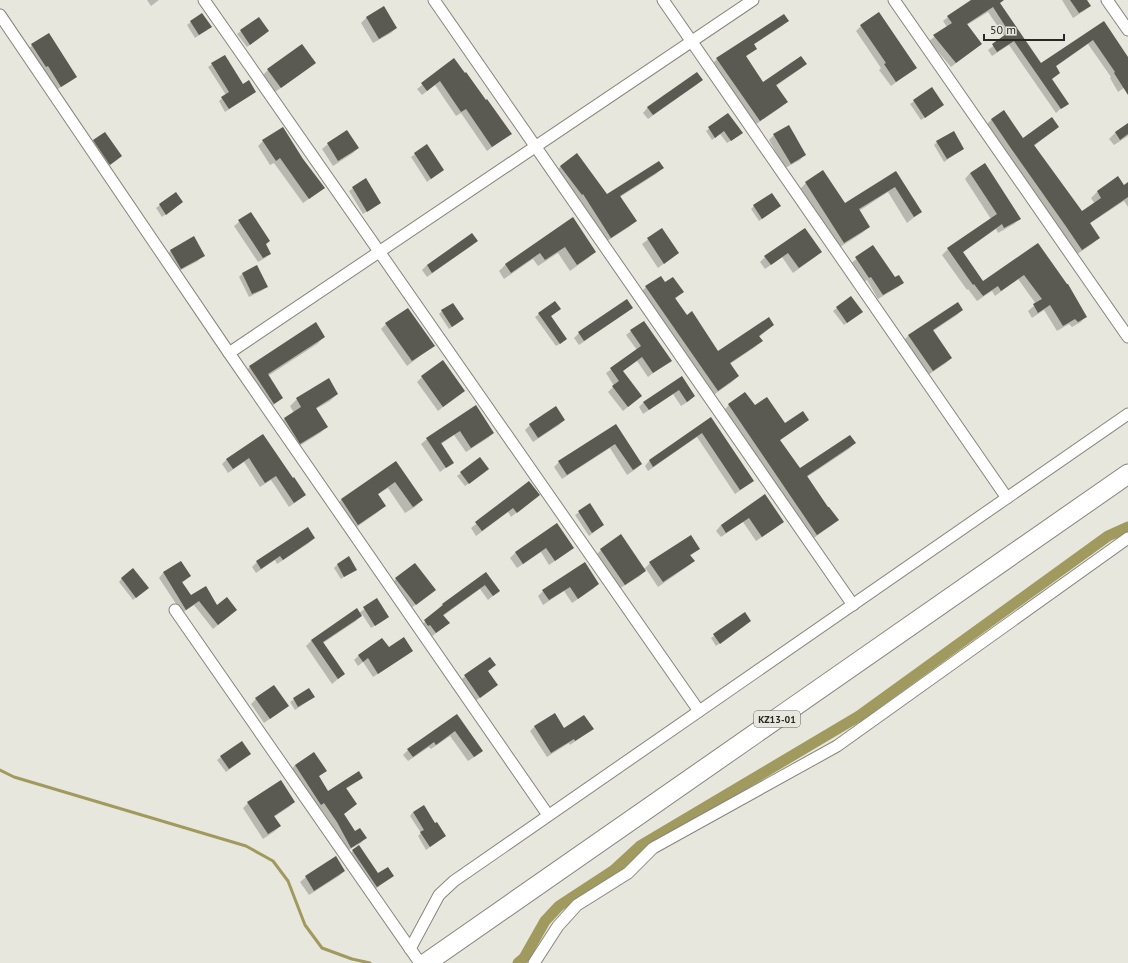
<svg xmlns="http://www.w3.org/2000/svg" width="1128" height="963" font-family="'PT Sans',sans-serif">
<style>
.shadow{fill:#0003}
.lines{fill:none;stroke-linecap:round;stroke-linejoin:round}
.stream{stroke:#a19a5e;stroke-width:3}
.canal{stroke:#a19a5e;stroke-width:11}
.building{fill:#5b5a52}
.street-casing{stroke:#87867d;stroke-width:13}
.highway-casing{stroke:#87867d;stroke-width:21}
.street{stroke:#fff;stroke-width:11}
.highway{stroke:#fff;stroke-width:19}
.labels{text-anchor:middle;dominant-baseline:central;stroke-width:4;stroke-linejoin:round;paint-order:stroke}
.shield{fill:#e8e7dd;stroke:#62615c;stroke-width:1}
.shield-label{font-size:10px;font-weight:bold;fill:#292825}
</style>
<rect width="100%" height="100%" fill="#e8e7dd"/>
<g class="shadow">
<polygon points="147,0 159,0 151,6"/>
<polygon points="973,0 997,0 1040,64 1103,23 1128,60 1128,85 1118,92 1110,78 1111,77 1088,44 1055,67 1051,79 1067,103 1056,113 1009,45 992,56 988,50 1005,37 988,12 967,25 981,44 951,67 929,41 947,27 943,21 948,17"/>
<polygon points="1062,0 1086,0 1090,6 1084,11 1073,18"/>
<polygon points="384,7 396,28 391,33 373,43 361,23 366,18"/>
<polygon points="202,14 207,30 195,38 187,25"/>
<polygon points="258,18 265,34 247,47 237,34"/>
<polygon points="787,21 782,26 753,45 755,49 745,57 762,83 805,64 800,69 776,86 786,102 781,107 755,125 712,64 717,59"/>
<polygon points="861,26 910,72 891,86 879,70 881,68 856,31"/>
<polygon points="32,45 76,77 71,81 56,90 28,50"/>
<polygon points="224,56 242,85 255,92 225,112 219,101 226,95 208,67"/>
<polygon points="454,60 510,134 487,151 461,113 456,116 435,85 422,95 417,89"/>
<polygon points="314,63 309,68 275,92 263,75 268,70"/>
<polygon points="701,80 696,85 648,119 643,113 648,107"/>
<polygon points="932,88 943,105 921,120 910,104"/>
<polygon points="728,114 738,136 727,143 720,134 712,140 706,131"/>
<polygon points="992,119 1023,139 1058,127 1034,146 1082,213 1095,204 1091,198 1097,192 1118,178 1124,186 1128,184 1128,207 1124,201 1089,224 1098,238 1092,244 1076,255 986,125"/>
<polygon points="1128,124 1128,136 1114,145 1109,139 1116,132"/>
<polygon points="347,132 358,148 353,153 333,166 322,149 328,144"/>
<polygon points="774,135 805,154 800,160 785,168 769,140"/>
<polygon points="94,141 118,159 106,167 91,144"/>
<polygon points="263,141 303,159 324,188 303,203 274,163 270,165 258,146"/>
<polygon points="937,142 963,149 944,162 934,145"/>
<polygon points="427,146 443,170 427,182 411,157"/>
<polygon points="561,166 607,195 662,168 656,174 620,197 635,221 629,227 604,243 554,173"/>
<polygon points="823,172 844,204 896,172 921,212 907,223 888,192 859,211 869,227 862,233 837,249 799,190 806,183"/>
<polygon points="970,173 1020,219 1014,224 998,233 996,229 962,253 983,282 1038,244 1086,316 1081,322 1072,327 1069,324 1057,331 1044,310 1032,318 1028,311 1036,304 1018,279 995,296 992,291 977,301 968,289 967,290 942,255 948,249 991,219 965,179"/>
<polygon points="365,180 380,203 363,214 349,191"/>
<polygon points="176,193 182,202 162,217 156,208"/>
<polygon points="754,206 780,206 759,221 751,209"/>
<polygon points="250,213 270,254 265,258 258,262 234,226"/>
<polygon points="572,219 595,251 588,258 570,271 558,253 538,266 533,259 504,279 499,271 506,264"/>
<polygon points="662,229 678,253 658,268 642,244"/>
<polygon points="804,229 820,252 815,257 793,273 782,257 765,269 760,262 765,257"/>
<polygon points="472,234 476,241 471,246 427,277 422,270 427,265"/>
<polygon points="873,247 894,278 902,283 898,287 878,299 867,280 864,282 851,263"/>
<polygon points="171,250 203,255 198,261 175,273 166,256"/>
<polygon points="257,267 267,286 263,290 249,297 239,277 242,274"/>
<polygon points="665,283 682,292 675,299 687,316 718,352 773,325 759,337 761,341 755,347 730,364 738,376 732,382 712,396 640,293 646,287"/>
<polygon points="851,297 858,315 844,325 833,311"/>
<polygon points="632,307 627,312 579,345 574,338 579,333"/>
<polygon points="560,309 550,317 563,342 556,346 535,317 539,314"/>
<polygon points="962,310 957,315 933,331 951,358 946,363 928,375 904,340 909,335"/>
<polygon points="442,311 459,322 449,329 439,314"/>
<polygon points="386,324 433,346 407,366 381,329"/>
<polygon points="631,331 670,360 648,377 637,361 622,371 641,396 623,411 608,392 614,386 606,373 637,350 626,335"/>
<polygon points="324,337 317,344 268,376 282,398 267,410 243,373 250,367"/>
<polygon points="422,377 464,391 438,411 417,382"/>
<polygon points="681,378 694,396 689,401 681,406 673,394 643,414 639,407 644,402"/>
<polygon points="337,394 330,401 316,409 327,427 320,433 293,450 278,425 285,418 294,413 290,406 297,399"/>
<polygon points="729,405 755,407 785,424 808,419 802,425 779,441 800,469 855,443 849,449 807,477 828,509 837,520 832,525 811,540 723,411"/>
<polygon points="475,407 493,433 488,438 466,452 454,435 440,445 452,463 440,472 421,444 427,439"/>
<polygon points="710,418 753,481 748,485 735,494 697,437 648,471 645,466 649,461"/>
<polygon points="564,420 559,425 533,442 525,430 530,425"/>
<polygon points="616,425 641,464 636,469 627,475 610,448 562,479 554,467 559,462"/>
<polygon points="263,435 293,479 305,495 289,507 271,480 260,487 244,462 228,473 222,464 227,459"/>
<polygon points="396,462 422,500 415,507 405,513 388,488 377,495 384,506 378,512 351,531 334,507 341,500"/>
<polygon points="485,472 465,486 457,476 461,473"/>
<polygon points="529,482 533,500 511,517 508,512 476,536 471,528"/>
<polygon points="765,496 782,522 777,527 756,541 743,522 721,537 716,531 721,525"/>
<polygon points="590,505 603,525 589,536 575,515"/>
<polygon points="557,524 573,547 568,552 549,565 541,552 517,568 510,558 515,553"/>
<polygon points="314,538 309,543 277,564 275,560 256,573 252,567 257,562"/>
<polygon points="699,549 690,556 693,561 688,566 658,587 646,569 640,576 619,589 596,555 601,550 644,569 650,563"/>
<polygon points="181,562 190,576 182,583 191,597 217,606 231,614 213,629 194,605 182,613 159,578 163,573"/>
<polygon points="585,564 598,584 593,589 572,603 564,591 543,605 538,596 543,591"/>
<polygon points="337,565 355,569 341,579 334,568"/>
<polygon points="486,573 499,591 488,600 480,589 443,616 444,627 431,637 420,626 439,610 438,609 443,604"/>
<polygon points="122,578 144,591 133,600 119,582"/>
<polygon points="396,579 435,590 410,609 391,584"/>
<polygon points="377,600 384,620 371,628 362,614 356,621 323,643 344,674 332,684 306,646 311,641 357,610 359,613"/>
<polygon points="745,614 750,621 716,646 711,638"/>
<polygon points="388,648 412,651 407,655 373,677 363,662 358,666 354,660 358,656"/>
<polygon points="489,658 487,672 497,685 474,702 459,681"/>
<polygon points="309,689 314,697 295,710 290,702"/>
<polygon points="256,699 282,710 264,723 251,704"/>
<polygon points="456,715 481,751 476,756 468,761 450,736 431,749 429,747 408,761 403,755 408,750"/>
<polygon points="535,726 564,729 593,729 570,745 569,743 547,757 530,731"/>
<polygon points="250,754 226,772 217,760 221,757"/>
<polygon points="295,765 325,771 318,777 328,792 362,778 346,789 356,804 343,814 354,833 365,838 361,843 347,851 333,827 319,806 316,808 291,770"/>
<polygon points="294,802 289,807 274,817 280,826 275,831 263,839 243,808 248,803"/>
<polygon points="413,812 434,824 445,836 426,850 418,836 421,833 410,816"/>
<polygon points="359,847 377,875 393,876 374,890 349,854"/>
<polygon points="344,871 339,876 309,895 300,882 306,877"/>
</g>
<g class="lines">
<polyline class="stream" points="0,770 14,777 246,846 273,861 288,881 305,925 322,948 352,959 370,963"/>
<polyline class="canal" points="518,963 524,958 545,921 559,906 614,870 640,846 859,716 1108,536 1128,527"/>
</g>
<g class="building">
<polygon points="971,0 1004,0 1000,3 1041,63 1104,21 1128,57 1128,95 1114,73 1115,72 1093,40 1056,66 1060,73 1052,79 1069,104 1061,109 1014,41 997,52 992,44 1009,32 993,7 967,24 982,44 956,63 933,35 952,23 947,16"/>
<polygon points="1070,0 1087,0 1091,6 1079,13"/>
<polygon points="384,6 397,28 379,39 366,17"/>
<polygon points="879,12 917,68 896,82 884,64 886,63 860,25"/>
<polygon points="202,13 212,27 199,35 190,21"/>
<polygon points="784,14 789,21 754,44 757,49 746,56 763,82 801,56 807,64 776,85 788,102 760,121 716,58"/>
<polygon points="259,17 269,31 250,45 240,30"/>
<polygon points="49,33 77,77 61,87 48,66 46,67 31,44"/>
<polygon points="302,44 316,63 281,88 267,69"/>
<polygon points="225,55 243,84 249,80 256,92 229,109 221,97 229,92 211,63"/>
<polygon points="454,58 465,73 466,72 486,100 487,99 512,134 492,147 466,109 461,112 440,81 427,91 421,83"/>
<polygon points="697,72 703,80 653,115 647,107"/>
<polygon points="932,87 944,105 925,118 913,100"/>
<polygon points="1004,110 1023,138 1052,117 1059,127 1034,145 1082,211 1101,198 1097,191 1118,176 1124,185 1128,182 1128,197 1090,223 1100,238 1082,250 1065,225 1010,147 991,119"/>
<polygon points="728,113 743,133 731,141 724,131 715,138 708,127"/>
<polygon points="1128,123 1128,134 1120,140 1115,132"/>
<polygon points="789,125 806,155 791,164 773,134"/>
<polygon points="283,127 303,159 325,188 309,199 280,158 276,161 262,140"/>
<polygon points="347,130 359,148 338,161 327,143"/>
<polygon points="954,131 964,149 947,159 936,141"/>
<polygon points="105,132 122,156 110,165 93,140"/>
<polygon points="427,144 444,170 431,179 414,153"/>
<polygon points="577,153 607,194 659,161 664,168 620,196 637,221 611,238 583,194 582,195 560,166"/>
<polygon points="985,163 1021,219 1004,228 1002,224 963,252 983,281 1038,243 1067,284 1068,284 1087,317 1078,322 1075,319 1063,326 1050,305 1038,313 1033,304 1042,299 1024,275 1001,291 998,286 983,296 974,284 973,285 947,248 997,214 970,173"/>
<polygon points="823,170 845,203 896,171 922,212 914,217 895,187 859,209 870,227 844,243 805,182"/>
<polygon points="366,178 381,203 367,212 352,187"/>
<polygon points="176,192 183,202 166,215 159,204"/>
<polygon points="772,193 781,206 762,219 753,205"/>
<polygon points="251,212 270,241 266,244 271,254 263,258 238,220"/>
<polygon points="573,217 596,252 577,265 565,247 545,260 540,253 511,273 505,264"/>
<polygon points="662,228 679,253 664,264 647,238"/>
<polygon points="805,228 822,252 799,268 788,253 771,265 764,256"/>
<polygon points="472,233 478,241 432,273 427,265"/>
<polygon points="194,236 205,256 181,269 170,250"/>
<polygon points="873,245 895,277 899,275 904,283 883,295 871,277 869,278 855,257"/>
<polygon points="257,265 268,287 252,294 242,273"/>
<polygon points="661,276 665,282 673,277 684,292 675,298 687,315 692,311 718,351 769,317 774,325 759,336 763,341 730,363 739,376 718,391 645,286"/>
<polygon points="851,296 863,312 847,323 836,307"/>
<polygon points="627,299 633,308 584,341 578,332"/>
<polygon points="555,301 561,309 551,316 567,339 560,344 538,313"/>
<polygon points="958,302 963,310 933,330 952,358 933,371 908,335"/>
<polygon points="453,303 464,319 452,327 441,310"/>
<polygon points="408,308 435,346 412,361 385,323"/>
<polygon points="644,321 672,361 653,373 642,357 623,371 642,396 628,407 612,386 619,381 610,368 641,346 630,330"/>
<polygon points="316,322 325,337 268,374 283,398 274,404 249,366"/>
<polygon points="443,360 465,391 443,407 421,376"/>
<polygon points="682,376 695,396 687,402 679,390 649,410 643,402"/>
<polygon points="329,378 338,394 316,408 328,427 300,444 284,418 301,407 296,398"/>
<polygon points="745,392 755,405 767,397 785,423 803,411 809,420 780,440 800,468 850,435 856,443 807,476 828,507 829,507 839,520 817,535 728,404"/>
<polygon points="476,405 494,433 471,448 460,431 441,443 454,463 446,468 426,438"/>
<polygon points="556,406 565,420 538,438 529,424"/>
<polygon points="711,417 754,481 740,490 702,433 653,467 649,460"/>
<polygon points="616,424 642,464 633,470 615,444 567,475 558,461"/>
<polygon points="263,434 293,478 294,477 306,495 294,503 276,476 265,483 249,458 233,469 226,459"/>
<polygon points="480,457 489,469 469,484 460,472"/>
<polygon points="396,461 423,500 413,507 395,482 378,494 386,506 358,525 341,499"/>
<polygon points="529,481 540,495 517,513 513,508 482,531 475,522"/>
<polygon points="765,494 784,522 762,537 749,518 726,533 721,525"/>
<polygon points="590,503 604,525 592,533 578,511"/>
<polygon points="557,523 574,548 555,561 546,548 523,564 515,552"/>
<polygon points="308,527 315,538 283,560 280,556 261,569 256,561"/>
<polygon points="621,534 646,571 625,585 600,549"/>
<polygon points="691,535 700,549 690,555 695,561 663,582 649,562"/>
<polygon points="349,556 357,570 344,577 337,564"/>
<polygon points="181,561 191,576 182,582 191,595 206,586 217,605 227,597 237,610 218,625 199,601 186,610 163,572"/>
<polygon points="585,562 599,584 578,599 570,587 549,600 542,590"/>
<polygon points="415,563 436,590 416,605 395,578"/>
<polygon points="133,568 149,588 136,598 121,578"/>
<polygon points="486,572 500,591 493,596 485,585 443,615 450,623 436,633 430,625 428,626 424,620 443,605 442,604"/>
<polygon points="377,598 389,617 375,626 363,607"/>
<polygon points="357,608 362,616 323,642 345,674 338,679 311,640"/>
<polygon points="745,612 751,621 720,644 713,634"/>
<polygon points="404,637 413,651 378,674 368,658 363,662 358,655 382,638 389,647"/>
<polygon points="490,657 496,665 488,671 498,685 480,698 464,675"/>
<polygon points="274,685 289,706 270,719 255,698"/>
<polygon points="309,688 315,697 298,707 293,698"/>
<polygon points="555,713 564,728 584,715 594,729 575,741 574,739 551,753 534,726"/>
<polygon points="457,714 483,751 474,757 455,731 436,745 434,742 413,757 407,749"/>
<polygon points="242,741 251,754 229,769 220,756"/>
<polygon points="314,752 327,771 319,776 328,791 359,771 363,778 346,788 357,804 344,814 355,831 360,828 367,838 351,848 337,822 324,803 321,805 295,765"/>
<polygon points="281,780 295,802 274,816 281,826 268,834 247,802"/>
<polygon points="424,805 435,823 437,822 446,836 430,847 420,832 424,830 413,812"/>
<polygon points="359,845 378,873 388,867 394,876 377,887 352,850"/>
<polygon points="336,856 345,871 314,891 305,876"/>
</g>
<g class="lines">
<g class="street-casing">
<g id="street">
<polyline points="204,0 699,711"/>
<polyline points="434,0 853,605"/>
<polyline points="663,0 1007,498"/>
<polyline points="894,0 1128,337"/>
<polyline points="1107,0 1128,30"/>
<polyline points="0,15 229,353 548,815"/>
<polyline points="229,353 753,0"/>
<polyline points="175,610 420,963"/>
<polyline points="410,949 439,895 454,881 1128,414"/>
<polyline points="534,963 558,926 577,905 628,873 653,848 837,746 1128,538"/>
</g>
</g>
<g class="highway-casing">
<polyline id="highway" points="426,963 1128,474"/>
</g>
<use href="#street" class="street"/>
<use href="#highway" class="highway"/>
</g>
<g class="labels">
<rect class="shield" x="754" y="711" width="46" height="16" rx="3"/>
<g class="shield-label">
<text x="777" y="719">KZ13-01</text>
</g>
</g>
<path d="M984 34v6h80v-6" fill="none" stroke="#292825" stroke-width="2"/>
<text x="990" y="34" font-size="12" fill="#292825" stroke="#e8e7dd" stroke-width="3" paint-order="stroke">50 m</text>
</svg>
